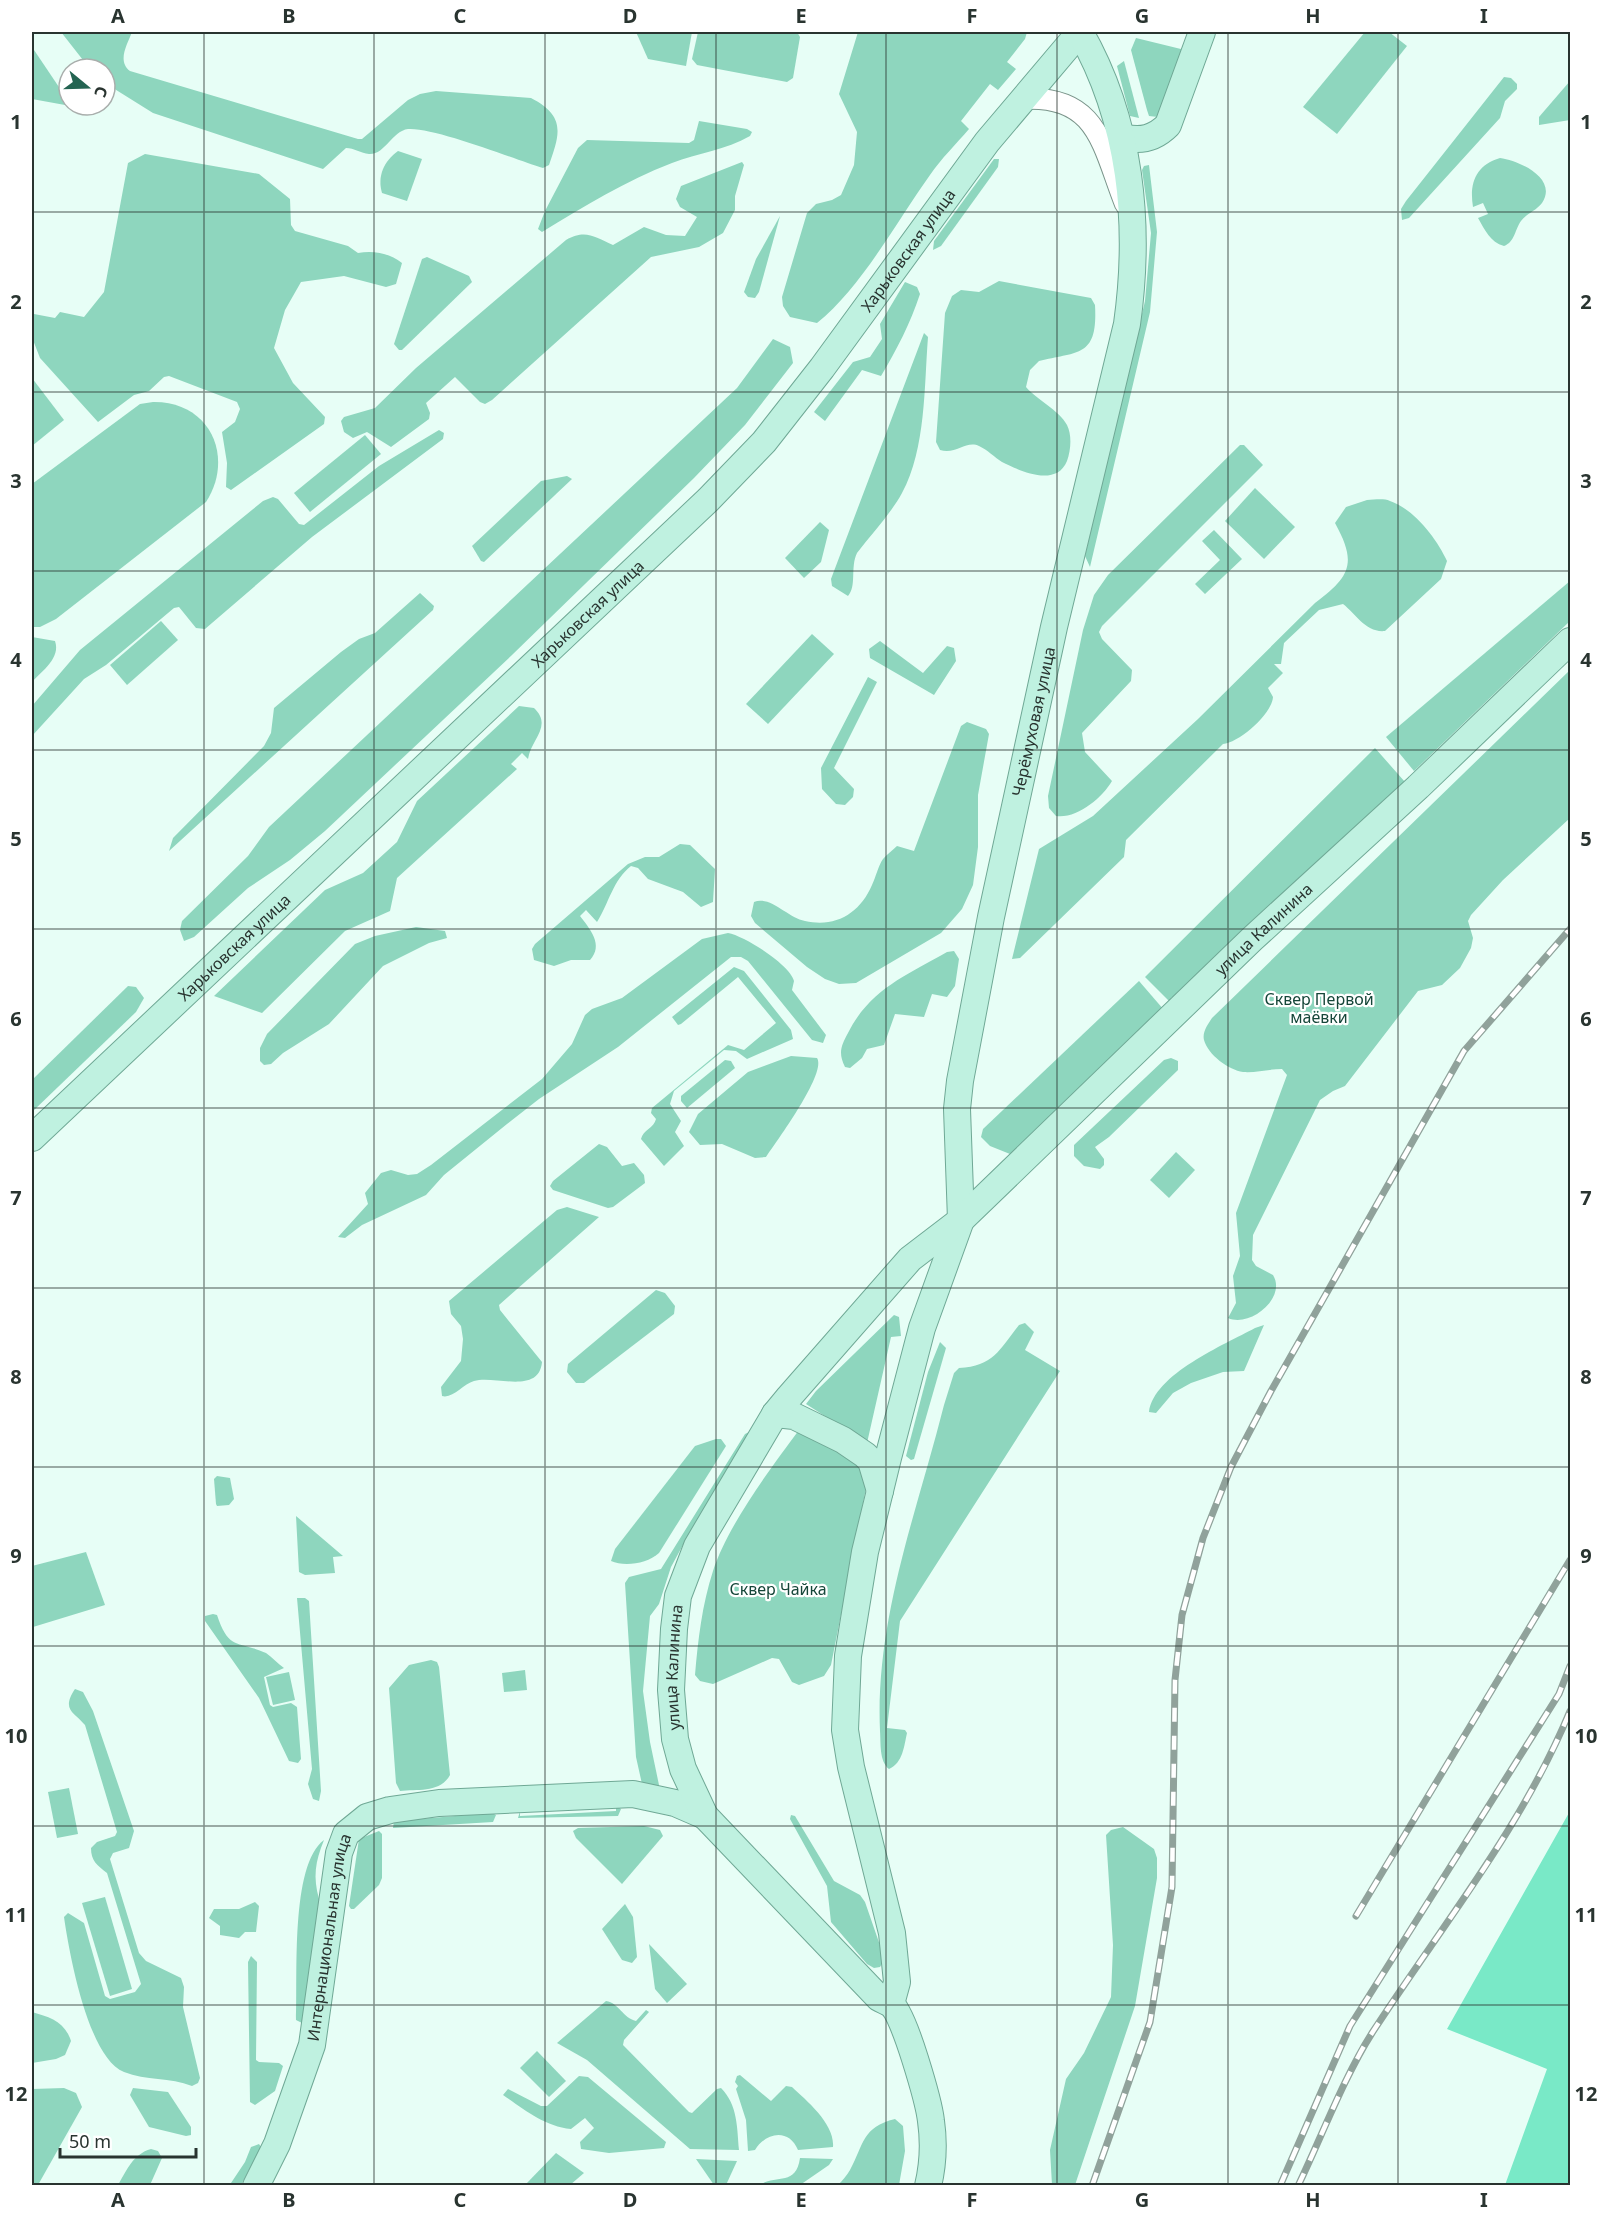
<svg xmlns="http://www.w3.org/2000/svg" width="1602" height="2217" font-family="'Noto Sans',sans-serif">
<style>
.green{fill:#8ed6be}
.water{fill:#79e9c7}
.lines{fill:none;stroke-linecap:round;stroke-linejoin:round}
.minor-casing{stroke:#7a948a;stroke-width:22}
.major-casing{stroke:#6fa895;stroke-width:28}
.minor{stroke:#fff;stroke-width:20}
.major{stroke:#bff1e0;stroke-width:26}
.rail-casing{stroke:#90a29b;stroke-width:7}
.rail{stroke:#fff;stroke-width:4.5;stroke-dasharray:14;stroke-linecap:butt}
.grid{fill:none;stroke:#293430;stroke-width:1.5;stroke-opacity:0.55}
.labels{text-anchor:middle;dominant-baseline:central;stroke-width:4.5;stroke-linejoin:round;paint-order:stroke}
.street-label{font-size:16px;fill:#293430;stroke:#fff}
.park-label{font-size:16px;fill:#154639;stroke:#fff}
.neatline{fill:none;stroke:#293430;stroke-width:2}
.grid-label{font-size:20px;text-anchor:middle;font-weight:bold;fill:#293430}
</style>
<rect width="100%" height="100%" fill="#e7fef6"/>
<g class="green">
<path d="M61,32H132C127,45 117,61 130,71L358,139H362L408,100L420,94L436,91L531,98C566,116 560,134 549,165L543,168C514,159 434,127 408,129C392,131 385,155 369,154C361,153 354,148 346,148L323,169L153,113L105,83V69H90Z"/>
<polygon points="636,32 692,32 686,66 648,59"/>
<polygon points="698,32 797,32 800,37 793,78 787,82 697,65 692,59"/>
<path d="M858,32H1027L1025,39L1007,62L1016,69L998,90L990,84L961,121L969,129C956,144 941,159 930,175C897,221 861,288 817,323L790,317L783,306L782,297L807,213L816,204L832,200L841,195L854,165L857,132L839,94Z"/>
<polygon points="1365,32 1389,32 1407,46 1337,134 1303,107"/>
<polygon points="1136,38 1185,50 1158,117 1149,116 1147,110 1131,50"/>
<polygon points="32,47 69,102 65,105 32,99"/>
<polygon points="1124,61 1139,118 1130,116 1117,66"/>
<polygon points="1504,77 1511,78 1517,84 1517,89 1505,101 1500,118 1409,218 1402,220 1401,209 1406,201"/>
<polygon points="1570,81 1570,120 1539,125 1539,117"/>
<path d="M699,121L747,129L752,132L750,136C726,150 698,153 672,163C625,181 585,206 542,232L538,229L545,211L578,148L587,140L689,143L694,140Z"/>
<path d="M398,151L422,159L407,201L382,193C377,176 384,161 398,151Z"/>
<path d="M145,154L259,174L290,199L291,225L295,231L348,246L358,253C373,250 389,253 402,263L396,284L386,287L344,276L301,282L285,310L274,348L293,383L325,417L324,424L231,490L226,487L227,463L222,432L235,422L240,409L237,402L169,376L164,377L149,391L134,395L98,422L40,358L33,340L34,314L55,318L60,312L84,317L104,292L128,163Z"/>
<path d="M1500,158C1521,161 1558,179 1542,203C1536,211 1527,213 1521,221C1515,229 1515,242 1504,246C1490,242 1485,230 1478,218L1488,214L1483,203L1473,207C1469,183 1476,165 1500,158Z"/>
<polygon points="994,159 999,159 998,167 941,246 933,250 934,241"/>
<path d="M742,162L744,165L735,196V210L723,233L699,247L651,257L492,400L485,404L480,402L455,377L426,403L430,413L429,419L391,447L367,432L353,438L344,432L341,421L344,417L375,408L416,368L566,240C586,229 594,237 613,245L644,227L666,235L685,236L697,217L680,207L676,199L681,186Z"/>
<polygon points="1149,165 1157,232 1150,312 1090,567 1085,556 1145,301 1151,233 1142,170 1144,166"/>
<polygon points="780,216 759,292 755,298 748,297 744,292 756,259"/>
<polygon points="427,257 469,276 472,282 402,350 399,350 394,344 422,259"/>
<path d="M999,281L1091,298L1095,305C1098,358 1078,351 1039,361L1030,370L1026,387C1037,400 1059,410 1067,425C1072,435 1071,450 1067,461C1056,488 1020,471 1002,462C994,457 988,450 979,446C966,440 956,455 940,450L936,442L945,313L952,296L961,290L979,292Z"/>
<path d="M905,282L917,287L920,294C910,324 897,349 881,376L862,370L825,421L814,412L853,362L870,357L882,339L880,324Z"/>
<path d="M924,333L928,337C924,387 926,448 902,493C890,515 872,533 857,553C850,567 857,586 848,596L832,586L831,579Z"/>
<polygon points="773,339 790,347 793,363 745,425 694,478 512,655 325,831 290,860 248,888 194,937 184,941 180,930 182,921 248,856 269,827 737,388"/>
<polygon points="32,378 64,420 32,446"/>
<path d="M153,402C210,401 235,457 206,502L56,619L40,627H32V484L140,404Z"/>
<polygon points="439,430 444,433 443,439 312,537 205,629 196,628 179,607 174,608 106,665 84,679 32,736 32,706 80,650 263,501 273,497 278,499 299,524 304,525 379,466"/>
<polygon points="365,435 381,454 310,512 294,493"/>
<path d="M1240,445H1244L1263,465L1102,626L1099,632L1102,639L1132,670L1131,681L1082,733L1085,752L1112,781C1102,798 1077,819 1056,816L1049,808L1048,796L1083,630L1094,595L1108,575Z"/>
<polygon points="567,476 572,479 484,562 481,561 472,546 541,481"/>
<polygon points="1255,488 1295,527 1264,559 1225,521"/>
<path d="M1367,500C1374,500 1383,498 1390,501C1414,509 1437,539 1447,561L1441,579L1385,631C1366,633 1356,614 1343,604L1319,610L1284,643L1281,664H1274L1283,673L1268,688L1273,697C1272,714 1239,743 1223,744L1126,840L1124,857L1020,958L1012,959L1039,849L1093,816L1198,719L1315,603C1351,576 1357,563 1335,523L1346,507Z"/>
<polygon points="820,522 829,530 821,562 804,578 785,558"/>
<polygon points="1214,530 1242,559 1205,594 1195,584 1220,560 1202,541"/>
<polygon points="1570,581 1570,621 1414,771 1386,737"/>
<polygon points="420,593 434,606 433,610 169,851 173,838 264,746 271,733 274,708 341,652 359,639 375,633"/>
<polygon points="161,621 178,640 127,685 110,665"/>
<polygon points="812,634 834,654 768,724 746,704"/>
<path d="M32,637L55,641C61,658 42,671 32,682Z"/>
<polygon points="880,641 923,673 947,646 954,648 956,661 934,695 870,658 869,649"/>
<path d="M1570,670V818L1503,880L1471,915L1468,921L1473,938L1471,948L1460,968L1442,985L1418,991L1345,1086L1333,1091L1320,1100L1253,1235L1252,1260L1256,1266L1273,1275C1287,1298 1250,1328 1228,1318L1236,1303L1233,1276L1240,1256L1236,1213L1287,1075L1282,1069C1269,1069 1256,1073 1243,1072C1229,1070 1208,1055 1204,1040C1202,1032 1208,1024 1212,1018Z"/>
<polygon points="868,677 877,682 834,768 854,789 853,797 845,805 836,804 822,789 821,768"/>
<path d="M519,706L534,708C553,726 531,739 528,759L522,753L511,764L517,769L397,878L390,911L345,931L262,1013L214,996L325,890L363,873L397,842L417,801Z"/>
<path d="M967,722L986,729L989,734L978,795V847L973,885L962,909L941,933L856,983L839,984L825,979L807,967L755,923L751,916L754,902C770,895 788,918 805,921C836,928 860,913 872,885C876,877 878,866 883,859C887,854 893,850 897,846L914,851L961,726Z"/>
<polygon points="1375,748 1405,782 1175,999 1172,997 1169,1001 1145,977"/>
<path d="M680,844L690,845L715,869L713,902L701,907L683,892L648,879L638,868L631,866C613,880 609,903 597,922L586,910L580,916C590,929 604,945 590,960H571L554,966L534,960L532,949L535,944L628,864L645,857H659Z"/>
<polygon points="416,927 445,931 447,938 429,943 383,966 329,1024 283,1053 271,1064 264,1065 260,1061 260,1048 267,1034 355,944 375,936"/>
<path d="M728,933C745,936 790,965 794,981L792,990L826,1035L823,1043L812,1040L748,961L741,957H731L618,1047L539,1099L507,1124L444,1175L426,1195L362,1225L345,1238L338,1237L368,1204L365,1193L381,1173L391,1170L408,1175L417,1174L431,1165L542,1079L572,1044L585,1015L592,1009L622,998L702,939Z"/>
<path d="M954,951L959,959L955,986L947,997L932,994L924,1017L895,1014L884,1045L867,1049L862,1058L850,1068L845,1067C838,1053 841,1046 848,1033C870,989 907,975 947,952Z"/>
<path d="M734,967L744,971L791,1030L793,1039L747,1059L736,1051L724,1050L674,1091L670,1104L681,1121L675,1132L684,1146L664,1166L641,1139C643,1130 654,1128 656,1119L651,1113L652,1108L728,1045L744,1050L776,1023L738,977L681,1024L678,1025L672,1017Z"/>
<polygon points="1139,981 1164,1010 1024,1147 1010,1154 990,1146 981,1137 983,1129"/>
<polygon points="128,986 136,987 144,998 136,1012 32,1112 32,1080"/>
<path d="M791,1056L817,1058C827,1073 776,1142 766,1157L755,1158L722,1144L700,1145L689,1132L698,1114L748,1072Z"/>
<polygon points="1171,1058 1178,1061 1178,1070 1109,1137 1095,1147 1104,1159 1104,1165 1100,1169 1084,1166 1074,1156 1074,1145 1164,1060"/>
<polygon points="725,1060 731,1061 735,1068 687,1108 681,1101 681,1096"/>
<polygon points="599,1144 607,1147 622,1166 634,1163 644,1175 645,1183 613,1207 608,1208 553,1190 550,1186 553,1181"/>
<polygon points="1176,1152 1195,1170 1169,1198 1150,1180"/>
<path d="M567,1207L599,1217L499,1305L500,1310L542,1362C539,1395 495,1375 474,1381C463,1384 453,1399 442,1396L441,1387L461,1361L463,1339L461,1326L451,1314L449,1301L557,1210Z"/>
<polygon points="656,1290 665,1293 675,1306 674,1314 584,1383 576,1383 567,1372 568,1364"/>
<polygon points="894,1315 899,1317 901,1336 891,1337 867,1443 806,1404 816,1391"/>
<path d="M1025,1323L1034,1332L1025,1350L1060,1371L900,1621L887,1728L905,1730L907,1733C904,1746 903,1763 889,1769C879,1761 881,1743 880,1731C875,1619 917,1512 944,1405L954,1373L959,1368C994,1366 999,1350 1019,1325Z"/>
<path d="M1264,1325L1244,1371L1223,1372L1191,1383L1173,1393L1156,1413L1149,1412C1154,1374 1224,1345 1255,1328Z"/>
<polygon points="940,1342 946,1348 914,1459 911,1460 906,1456 928,1372"/>
<path d="M799,1430L820,1437L866,1468L867,1483L831,1665L824,1676L799,1685L792,1682L779,1659L772,1658L713,1684L700,1681L695,1675C698,1640 702,1605 713,1571C728,1525 770,1469 799,1430Z"/>
<polygon points="751,1431 684,1543 671,1567 659,1604 650,1616 643,1691 650,1742 659,1785 658,1788 642,1784 636,1757 625,1583 629,1577 661,1569 745,1434"/>
<path d="M716,1439H721L726,1446L659,1553C647,1564 624,1567 611,1561L615,1549L695,1446Z"/>
<polygon points="217,1476 230,1478 234,1499 229,1505 217,1506 216,1504 214,1479"/>
<polygon points="296,1516 343,1556 333,1557 335,1573 305,1575 299,1572"/>
<polygon points="86,1552 105,1605 33,1627 32,1566"/>
<polygon points="297,1598 305,1598 309,1601 321,1791 319,1801 313,1799 308,1784 312,1769"/>
<path d="M213,1614L217,1615C229,1651 237,1640 266,1653C272,1657 278,1664 284,1668L264,1677L270,1705L273,1707L291,1703L297,1707L301,1759L298,1763L289,1761L259,1698L205,1621V1616Z"/>
<path d="M431,1660L437,1662L439,1667L450,1775C440,1793 418,1789 400,1791L396,1783L389,1688L409,1665Z"/>
<polygon points="525,1670 527,1690 504,1692 502,1673"/>
<polygon points="289,1672 295,1700 273,1705 266,1677"/>
<path d="M75,1689L83,1692L93,1711L134,1831L129,1848L113,1853L110,1859L139,1953L146,1961L181,1978L184,1987L183,2007L200,2078L198,2083L192,2086C170,2077 146,2081 124,2072C88,2058 69,1952 64,1917L68,1913L84,1923L105,1996L110,1999L135,1992L141,1984L107,1873C97,1865 91,1861 91,1848L97,1842L115,1836L117,1832L85,1725C74,1712 61,1710 75,1689Z"/>
<polygon points="69,1788 78,1834 57,1838 48,1792"/>
<polygon points="616,1806 621,1809 618,1816 518,1818 520,1811 520,1816 616,1811"/>
<polygon points="492,1813 496,1815 493,1822 393,1828 394,1821"/>
<polygon points="791,1815 795,1816 834,1881 860,1895 865,1902 883,1954 883,1962 880,1967 874,1968 867,1964 831,1922 827,1886 790,1819"/>
<polygon points="644,1826 660,1830 663,1836 622,1884 576,1838 573,1831 578,1828"/>
<polygon points="1123,1827 1154,1849 1157,1858 1157,1878 1135,2006 1075,2185 1052,2185 1050,2150 1066,2079 1084,2053 1111,1997 1113,1945 1106,1835 1111,1830"/>
<polygon points="379,1831 382,1834 382,1878 379,1885 354,1909 351,1909 349,1906 359,1839"/>
<path d="M324,1840C315,1862 313,1877 319,1899L307,2017L302,2023L296,2020C298,1978 290,1865 324,1840Z"/>
<polygon points="105,1897 132,1989 110,1996 82,1903"/>
<polygon points="255,1902 259,1906 256,1932 245,1932 239,1938 220,1935 220,1926 209,1918 214,1909 239,1909"/>
<polygon points="625,1904 633,1917 637,1957 632,1963 622,1960 602,1929"/>
<polygon points="649,1944 687,1984 667,2003 655,1989"/>
<polygon points="251,1956 257,1962 256,2060 259,2062 279,2063 283,2066 275,2091 255,2105 250,2102 248,1962"/>
<path d="M606,2001C619,2003 623,2018 636,2021L646,2010L649,2012L624,2040L623,2045L689,2112L692,2113L717,2089L721,2088C738,2105 737,2128 739,2150L690,2149L587,2060L557,2043Z"/>
<path d="M32,2012C50,2017 65,2022 71,2041L65,2055L56,2059L32,2063Z"/>
<polygon points="537,2051 566,2081 549,2097 520,2068"/>
<path d="M740,2075L771,2101L786,2086L792,2087C807,2101 835,2124 833,2147L798,2150C789,2128 766,2132 755,2150L748,2151L746,2120L736,2089L738,2086L735,2082L737,2076Z"/>
<path d="M579,2076L588,2077L666,2142L664,2148L609,2153L581,2149L580,2142L594,2128L585,2118L571,2129C544,2126 525,2110 503,2095L508,2089L541,2106H547Z"/>
<polygon points="64,2088 76,2093 82,2107 38,2185 32,2185 32,2089"/>
<polygon points="133,2088 168,2092 191,2127 191,2135 186,2136 149,2127 130,2095"/>
<path d="M895,2119L903,2126L905,2151L899,2185H838C842,2181 847,2175 850,2170C864,2144 862,2127 895,2119Z"/>
<polygon points="259,2144 261,2147 241,2185 229,2186 245,2162 251,2147"/>
<path d="M151,2149L158,2151L162,2158L150,2185H118C127,2170 133,2154 151,2149Z"/>
<polygon points="556,2153 584,2173 570,2185 525,2185"/>
<path d="M800,2158L833,2159L829,2165L800,2185H760C775,2174 796,2187 800,2158Z"/>
<polygon points="696,2159 737,2161 726,2185 714,2185"/>
</g>
<polygon class="water" points="1570,1811 1570,2185 1505,2185 1547,2069 1447,2029"/>
<g class="lines">
<g class="minor-casing">
<path id="minor" d="M1022,99C1098,94 1102,146 1125,204"/>
</g>
<g class="major-casing">
<g id="major">
<path d="M1123,137C1141,142 1155,138 1168,125L1202,32"/>
<path id="s1" d="M32,1138L708,500L764,442L822,368L987,142L1080,32"/>
<polyline points="775,1414 794,1416 843,1440 865,1455 871,1461 880,1491"/>
<path id="s2" d="M891,2004L897,1982L892,1933L851,1767L845,1730L848,1656L865,1552L888,1458L922,1328L961,1220L957,1109L960,1081L991,917L1054,627L1127,324C1141,224 1131,121 1080,32"/>
<path id="s3" d="M256,2186L277,2144L312,2045L339,1853L346,1834L367,1817L390,1810L439,1803L633,1794L675,1803L705,1816"/>
<path id="s4" d="M928,2186C933,2165 934,2142 931,2121C929,2103 904,2013 891,2004C888,2002 882,2000 879,1998L705,1816L683,1769L675,1739L671,1690L674,1629L678,1596L697,1546L775,1414L789,1397L910,1259L961,1220L1252,939L1418,787L1570,641"/>
</g>
</g>
<use href="#minor" class="minor"/>
<use href="#major" class="major"/>
<g class="rail-casing">
<g id="rail">
<polyline points="1356,1916 1570,1560"/>
<polyline points="1092,2186 1150,2022 1172,1887 1175,1680 1182,1615 1203,1538 1231,1467 1271,1391 1464,1051 1570,929"/>
<polyline points="1280,2186 1350,2026 1559,1694 1570,1666"/>
<path d="M1298,2186C1321,2138 1344,2077 1372,2033C1440,1928 1522,1828 1570,1711"/>
</g>
</g>
<use href="#rail" class="rail"/>
</g>
<path class="grid" d="M204,32V2186M374,32V2186M545,32V2186M716,32V2186M886,32V2186M1057,32V2186M1228,32V2186M1398,32V2186M32,212H1570M32,392H1570M32,571H1570M32,750H1570M32,929H1570M32,1108H1570M32,1288H1570M32,1467H1570M32,1646H1570M32,1826H1570M32,2005H1570"/>
<g class="labels">
<g class="street-label">
<text stroke="none"><textPath href="#s1" startOffset="1250">Харьковская улица</textPath></text>
<text stroke="none"><textPath href="#s1" startOffset="764">Харьковская улица</textPath></text>
<text stroke="none"><textPath href="#s2" startOffset="1312">Черёмуховая улица</textPath></text>
<text stroke="none"><textPath href="#s4" startOffset="1578">улица Калинина</textPath></text>
<text stroke="none"><textPath href="#s1" startOffset="278">Харьковская улица</textPath></text>
<text stroke="none"><textPath href="#s4" startOffset="610">улица Калинина</textPath></text>
<text stroke="none"><textPath href="#s3" startOffset="261">Интернациональная улица</textPath></text>
</g>
<g class="park-label">
<text x="1319" y="999">Сквер Первой<tspan x="1319" dy="18">маёвки</tspan></text>
<text x="778" y="1589">Сквер Чайка</text>
</g>
</g>
<rect width="1602" height="2217" fill="none" stroke="#ffffff" stroke-width="66"/>
<g transform="translate(87 87) rotate(109)"><circle r="28" fill="#ffffff" stroke="#a9aeac" stroke-width="1.5"/>
<path d="M0-4.5L10 22L0 15L-10 22Z" fill="#246452"/>
<text y="-9" font-size="16" font-weight="bold" text-anchor="middle" fill="#293430">С</text>
</g>
<path d="M60 2148v9h136v-9" fill="none" stroke="#293430" stroke-width="3"/>
<text x="69" y="2148" font-size="18" fill="#293430" stroke="#ffffff" stroke-width="4.5" paint-order="stroke">50 m</text>
<rect x="33" y="33" width="1536" height="2151" class="neatline"/>
<g class="grid-label">
<text x="118" y="23">A</text>
<text x="289" y="23">B</text>
<text x="460" y="23">C</text>
<text x="630" y="23">D</text>
<text x="801" y="23">E</text>
<text x="972" y="23">F</text>
<text x="1142" y="23">G</text>
<text x="1313" y="23">H</text>
<text x="1484" y="23">I</text>
<text x="16" y="129">1</text>
<text x="1586" y="129">1</text>
<text x="16" y="309">2</text>
<text x="1586" y="309">2</text>
<text x="16" y="488">3</text>
<text x="1586" y="488">3</text>
<text x="16" y="667">4</text>
<text x="1586" y="667">4</text>
<text x="16" y="846">5</text>
<text x="1586" y="846">5</text>
<text x="16" y="1026">6</text>
<text x="1586" y="1026">6</text>
<text x="16" y="1205">7</text>
<text x="1586" y="1205">7</text>
<text x="16" y="1384">8</text>
<text x="1586" y="1384">8</text>
<text x="16" y="1563">9</text>
<text x="1586" y="1563">9</text>
<text x="16" y="1743">10</text>
<text x="1586" y="1743">10</text>
<text x="16" y="1922">11</text>
<text x="1586" y="1922">11</text>
<text x="16" y="2101">12</text>
<text x="1586" y="2101">12</text>
<text x="118" y="2207">A</text>
<text x="289" y="2207">B</text>
<text x="460" y="2207">C</text>
<text x="630" y="2207">D</text>
<text x="801" y="2207">E</text>
<text x="972" y="2207">F</text>
<text x="1142" y="2207">G</text>
<text x="1313" y="2207">H</text>
<text x="1484" y="2207">I</text>
</g>
</svg>
